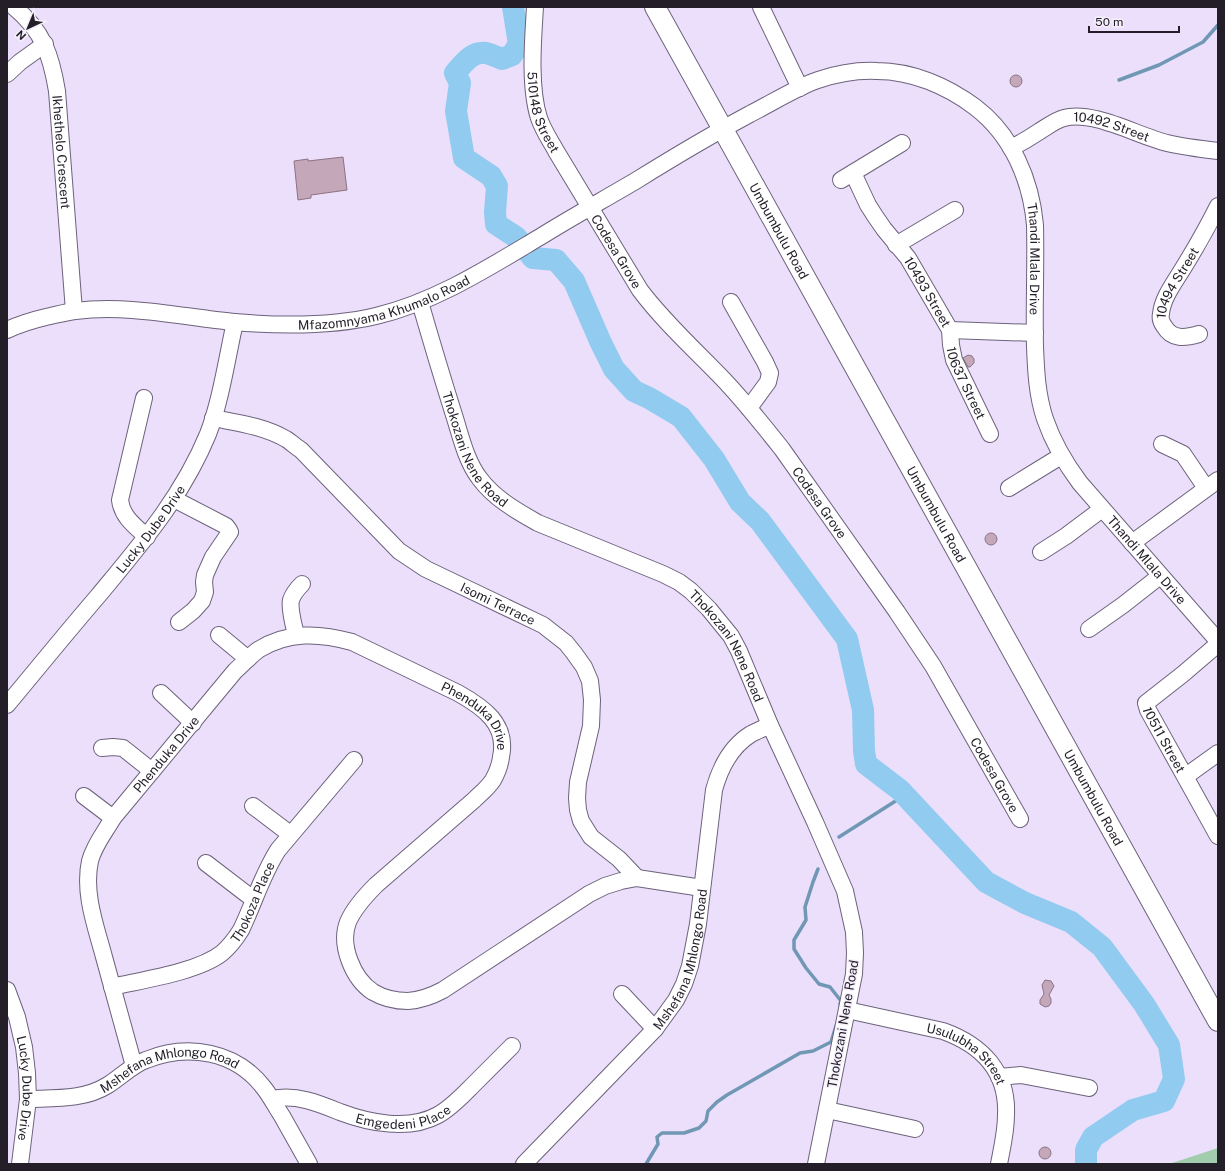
<svg xmlns="http://www.w3.org/2000/svg" width="1225" height="1171" font-family="'Public Sans',sans-serif">
<style>
.green{fill:#a1cdac}
.lines{fill:none;stroke-linecap:round;stroke-linejoin:round}
.stream{stroke:#7097b4;stroke-width:3.5}
.river{stroke:#91cbf0;stroke-width:22}
.building{fill:#c4a7b9;stroke:#8d7283}
.minor-casing{stroke:#6d627b;stroke-width:18}
.major-casing{stroke:#6d627b;stroke-width:22}
.minor{stroke:#fff;stroke-width:16}
.major{stroke:#fff;stroke-width:20}
.labels{text-anchor:middle;dominant-baseline:central;stroke-width:3;stroke-linejoin:round;paint-order:stroke}
.street-label{font-size:13px;fill:#231e28;stroke:#f5f0fb}
</style>
<rect width="100%" height="100%" fill="#ebdffc"/>
<polygon class="green" points="1218,1148 1218,1164 1169,1164"/>
<g class="lines">
<g class="stream">
<polyline points="1119,80 1159,65 1203,42 1218,25"/>
<polyline points="839,837 905,795"/>
<polyline points="818,869 813,882 805,907 806,920 794,940 794,949 806,968 819,984 830,987 841,1001 840,1004"/>
<polyline points="646,1164 658,1144 657,1137 662,1133 684,1133 699,1128 706,1121 708,1111 717,1102 727,1095 800,1053 813,1051 831,1042 836,1026"/>
</g>
<path class="river" d="M513,7L519,44L512,55L502,59C497,57 491,54 486,53C472,51 464,63 455,73L460,83L456,111L464,158L491,176L497,186L495,212L496,224L516,237L533,258L556,260L574,281L601,343L614,369L634,391L649,398L681,417L714,459L740,502L760,521L847,639L863,710L864,751L866,764L900,790L986,882L1025,903L1071,922L1102,947L1144,1004L1169,1045L1174,1079L1164,1101L1133,1110L1093,1137L1086,1150V1164"/>
</g>
<g class="building">
<circle cx="1016" cy="81" r="6"/>
<polygon points="343,157 347,190 311,195 311,198 298,200 294,161 308,159 308,161"/>
<polygon points="968,355 972,356 974,359 974,363 970,367 968,367 963,358"/>
<circle cx="991" cy="539" r="6"/>
<polygon points="1045,980 1051,981 1054,986 1049,995 1051,999 1051,1003 1049,1006 1045,1007 1040,1004 1040,1000 1044,994 1042,985"/>
<circle cx="1045" cy="1153" r="6"/>
</g>
<g class="lines">
<g class="minor-casing">
<g id="minor">
<path id="s1" d="M14,7C43,31 51,55 57,91L74,311"/>
<path id="s2" d="M535,7C533,39 529,87 539,118C543,130 550,140 556,151L640,290C664,322 695,350 723,379C744,401 763,425 782,449L897,612L933,666L1020,819"/>
<polyline points="761,7 800,88"/>
<polyline points="7,74 20,62 45,44"/>
<path id="s3" d="M1011,148C1021,143 1031,137 1040,131C1048,126 1056,120 1064,118C1093,110 1138,136 1167,143C1184,147 1201,149 1218,151"/>
<path id="s4" d="M853,173L868,205L875,216L884,229L908,258L950,330L951,345L954,360L990,434"/>
<polyline points="841,180 902,143"/>
<polyline points="896,245 955,210"/>
<path id="s5" d="M420,302C431,340 442,377 454,415C461,437 466,461 480,479C495,499 517,511 538,523L663,574L679,582L691,591L709,609L731,636L739,651L770,725L815,822L845,891L854,932L855,953L854,974L816,1164"/>
<polyline points="731,302 765,362 770,373 768,382 749,408"/>
<path id="s6" d="M7,330C20,324 33,320 46,317C56,315 66,312 75,311C128,304 182,317 234,322C281,326 330,327 376,316C435,302 488,268 540,237C572,217 605,199 637,180C674,157 711,135 750,114C770,104 797,87 818,80C836,74 858,70 877,71C912,71 947,86 975,107C1012,135 1031,180 1035,225C1036,266 1034,306 1035,347C1036,371 1037,395 1045,419C1053,442 1065,463 1080,483L1218,641"/>
<polyline points="950,330 1035,333"/>
<path id="s7" d="M1199,334C1185,338 1172,340 1164,326C1161,322 1160,318 1161,314C1162,299 1174,283 1182,270C1195,249 1207,228 1218,206"/>
<path d="M144,398L120,500C122,517 135,526 147,537"/>
<path id="s8" d="M213,418C238,423 263,426 286,439C291,442 296,447 301,450L399,551L426,569L543,625L566,643L574,653L584,667L590,681L592,700L591,726L578,782L577,798L578,810L581,821L591,837L619,859L637,878"/>
<polyline points="1162,444 1183,454 1206,488"/>
<polyline points="1009,488 1061,456"/>
<polyline points="174,499 226,526 229,530 230,532 213,557 205,575 204,582 205,592 202,601 193,611 179,622"/>
<polyline points="1132,543 1218,480"/>
<polyline points="1041,552 1066,536 1102,509"/>
<polyline points="1089,629 1123,605 1160,576"/>
<polyline points="219,635 248,659"/>
<path d="M296,635C294,626 289,609 291,600C293,594 298,588 302,584"/>
<path id="s9" d="M1218,644L1183,674L1146,703L1148,710L1218,836"/>
<polyline points="161,693 193,723"/>
<path id="s10" d="M7,705C37,669 67,632 98,596C141,544 182,497 208,434C221,400 227,358 235,322"/>
<polyline points="102,748 113,747 123,748 152,771"/>
<polyline points="1186,776 1218,753"/>
<polyline points="84,796 113,818"/>
<polyline points="253,806 290,834"/>
<polyline points="206,863 253,899"/>
<path id="s11" d="M112,987C142,980 198,972 222,953C229,947 236,938 241,930C254,903 262,875 278,850L354,760"/>
<path id="s12" d="M7,990L17,1017L24,1047L27,1073L28,1099L20,1164"/>
<polyline points="622,994 655,1029"/>
<path id="s13" d="M847,1010L943,1031C982,1045 1008,1072 1006,1115C1006,1132 1002,1148 999,1164"/>
<path id="s14" d="M134,1066C124,1029 114,993 104,957C96,927 83,893 90,861C94,845 105,832 113,818L235,671C243,664 250,656 258,650C288,631 320,633 352,642L458,693C483,707 508,724 501,757C500,765 497,773 493,780C488,788 480,794 474,800L376,885C365,896 354,908 348,922C339,945 353,979 373,992C383,998 397,1001 408,1001C421,1000 432,996 443,990L589,894L605,886L621,881L637,878L702,888"/>
<polyline points="999,1077 1021,1075 1089,1088"/>
<path id="s15" d="M28,1099C56,1098 84,1100 108,1085C121,1077 132,1065 146,1060C188,1043 236,1051 264,1088C271,1097 276,1107 282,1116C291,1132 300,1148 309,1164"/>
<path id="s16" d="M272,1099C296,1094 318,1103 340,1112C369,1123 409,1131 438,1115C451,1108 462,1096 473,1085C486,1072 499,1059 512,1046"/>
<polyline points="827,1110 915,1129"/>
<path id="s17" d="M524,1164L655,1029L676,1000L684,984L690,966L698,924L714,790C720,768 730,747 751,734C757,731 764,728 770,725"/>
</g>
</g>
<g class="major-casing">
<g id="major">
<path id="s18" d="M655,7L1218,1021"/>
</g>
</g>
<use href="#minor" class="minor"/>
<use href="#major" class="major"/>
</g>
<g class="labels">
<g class="street-label">
<text stroke="none"><textPath href="#s2" startOffset="107">510148 Street</textPath></text>
<text stroke="none"><textPath href="#s3" startOffset="110">10492 Street</textPath></text>
<text stroke="none"><textPath href="#s1" startOffset="158">Ikhethelo Crescent</textPath></text>
<text stroke="none"><textPath href="#s18" startOffset="256">Umbumbulu Road</textPath></text>
<text stroke="none"><textPath href="#s2" startOffset="266">Codesa Grove</textPath></text>
<text stroke="none"><textPath href="#s6" startOffset="1212">Thandi Mlala Drive</textPath></text>
<text stroke="none"><textPath href="#s7" startOffset="87">10494 Street</textPath></text>
<text stroke="none"><textPath href="#s4" startOffset="141">10493 Street</textPath></text>
<text stroke="none"><textPath href="#s6" startOffset="384">Mfazomnyama Khumalo Road</textPath></text>
<text stroke="none"><textPath href="#s4" startOffset="241">10637 Street</textPath></text>
<text stroke="none"><textPath href="#s5" startOffset="159">Thokozani Nene Road</textPath></text>
<text stroke="none"><textPath href="#s2" startOffset="590">Codesa Grove</textPath></text>
<text stroke="none"><textPath href="#s18" startOffset="580">Umbumbulu Road</textPath></text>
<text stroke="none"><textPath href="#s10" startOffset="227">Lucky Dube Drive</textPath></text>
<text stroke="none"><textPath href="#s6" startOffset="1548">Thandi Mlala Drive</textPath></text>
<text stroke="none"><textPath href="#s8" startOffset="348">Isomi Terrace</textPath></text>
<text stroke="none"><textPath href="#s5" startOffset="495">Thokozani Nene Road</textPath></text>
<text stroke="none"><textPath href="#s14" startOffset="727">Phenduka Drive</textPath></text>
<text stroke="none"><textPath href="#s9" startOffset="134">10511 Street</textPath></text>
<text stroke="none"><textPath href="#s14" startOffset="343">Phenduka Drive</textPath></text>
<text stroke="none"><textPath href="#s2" startOffset="914">Codesa Grove</textPath></text>
<text stroke="none"><textPath href="#s18" startOffset="904">Umbumbulu Road</textPath></text>
<text stroke="none"><textPath href="#s11" startOffset="176">Thokoza Place</textPath></text>
<text stroke="none"><textPath href="#s17" startOffset="264">Mshefana Mhlongo Road</textPath></text>
<text transform="translate(843 1024) rotate(-80)">Thokozani Nene Road</text>
<text stroke="none"><textPath href="#s13" startOffset="131">Usulubha Street</textPath></text>
<text stroke="none"><textPath href="#s15" startOffset="149">Mshefana Mhlongo Road</textPath></text>
<text stroke="none"><textPath href="#s12" startOffset="101">Lucky Dube Drive</textPath></text>
<text stroke="none"><textPath href="#s16" startOffset="136">Emgedeni Place</textPath></text>
</g>
</g>
<rect width="1225" height="1171" fill="none" stroke="#231e28" stroke-width="16"/>
<g transform="translate(28 28) rotate(224)" stroke="#f5f0fb" stroke-width="3" paint-order="stroke">
<path d="M0-3L7 15L0 10L-7 15Z" fill="#231e28"/>
<text y="-6" font-size="11" font-weight="bold" text-anchor="middle" fill="#231e28">N</text>
</g>
<path d="M1089 26v6h90v-6" fill="none" stroke="#231e28" stroke-width="2"/>
<text x="1095" y="26" font-size="12" fill="#231e28" stroke="#f5f0fb" stroke-width="3" paint-order="stroke">50 m</text>
</svg>
